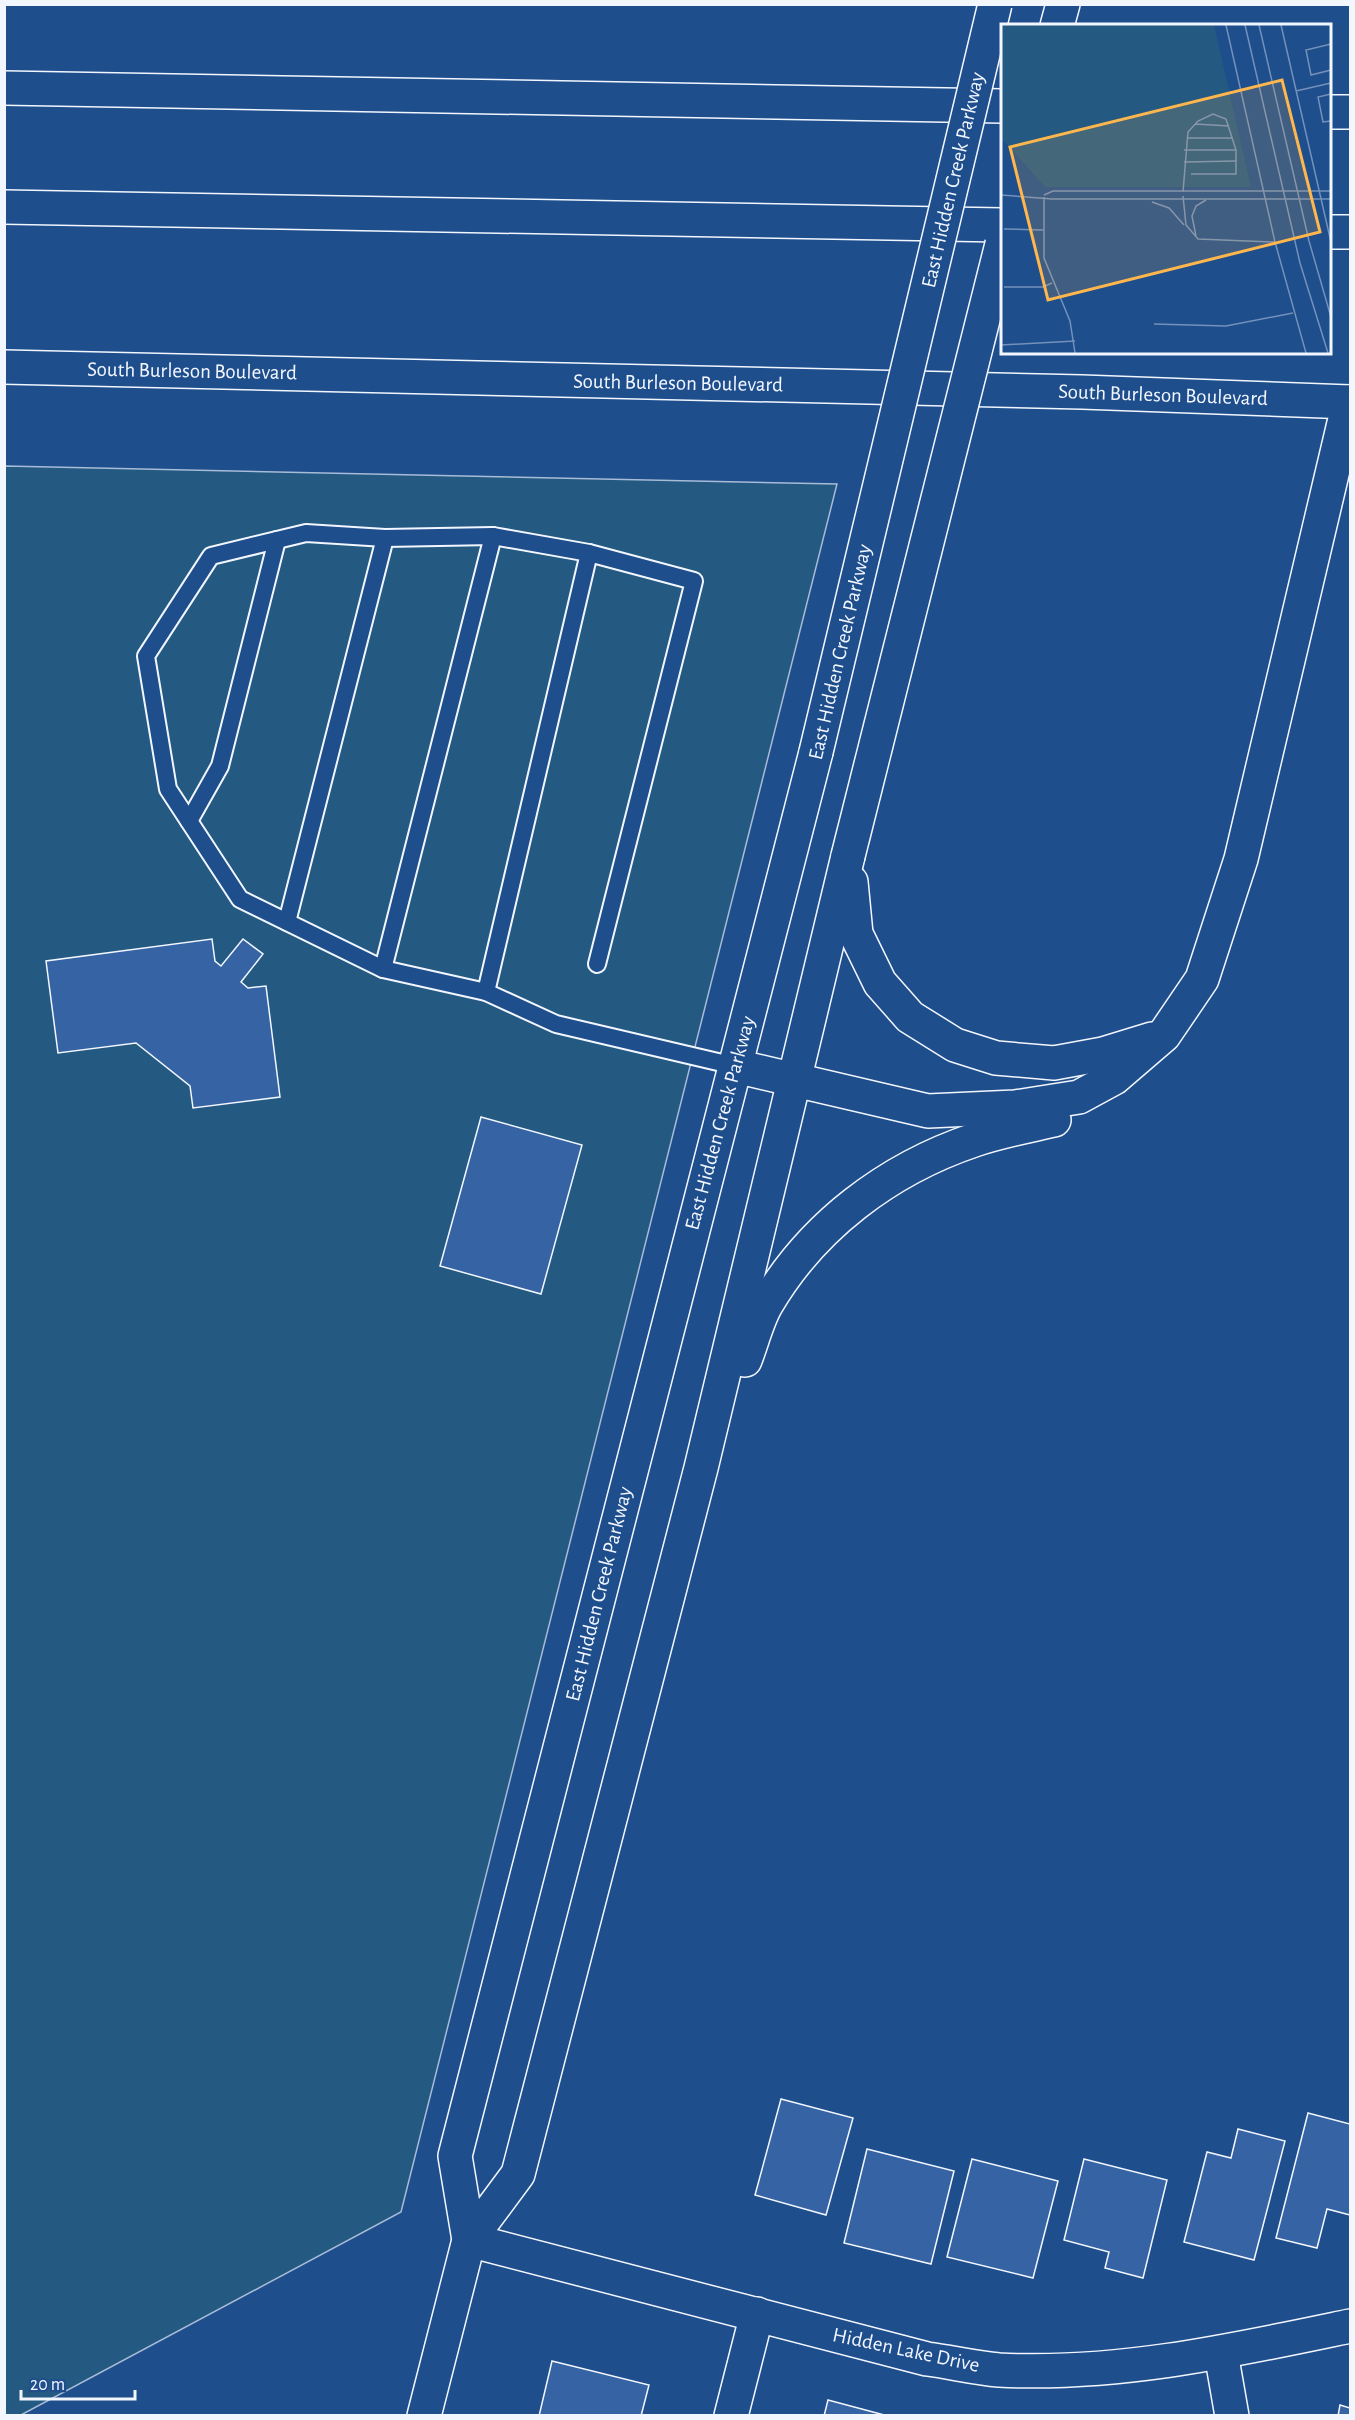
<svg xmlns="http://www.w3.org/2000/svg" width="1355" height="2420" font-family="'Alegreya Sans',sans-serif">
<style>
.green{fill:#245a82;stroke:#a8bbd7;stroke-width:1.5}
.building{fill:#3563a3;stroke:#f2f6ff;stroke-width:1.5}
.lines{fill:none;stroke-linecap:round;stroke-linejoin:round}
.lane-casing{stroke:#f2f6ff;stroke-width:20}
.street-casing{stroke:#f2f6ff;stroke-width:36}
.secondary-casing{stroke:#f2f6ff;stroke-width:36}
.highway-casing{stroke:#f2f6ff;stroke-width:36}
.lane{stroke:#1f4e8c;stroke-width:16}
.street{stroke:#1f4e8c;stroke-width:33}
.secondary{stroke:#1f4e8c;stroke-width:33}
.highway{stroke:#1f4e8c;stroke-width:33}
.secondary-bridge-casing{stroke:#f2f6ff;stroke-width:36;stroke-linecap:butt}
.secondary-bridge{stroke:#1f4e8c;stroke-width:33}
.labels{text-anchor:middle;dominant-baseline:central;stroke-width:4.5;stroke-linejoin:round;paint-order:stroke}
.street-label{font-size:21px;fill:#f2f6ff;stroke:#1f4e8c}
.inset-road{fill:none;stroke:#7391ba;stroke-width:1.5}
.view{fill:#ffb74d;fill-opacity:0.15;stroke:#ffb74d;stroke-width:3}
.inset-edge{fill:none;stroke:#f2f6ff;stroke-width:3}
</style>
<rect width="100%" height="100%" fill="#1f4e8c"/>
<polygon class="green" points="5,466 837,484 401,2212 21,2415 5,2416"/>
<g class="building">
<polygon points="212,939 215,961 221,966 243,939 263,954 241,982 248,988 266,986 280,1097 193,1108 190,1086 136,1043 58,1053 46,961"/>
<polygon points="481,1117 582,1145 541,1294 440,1266"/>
<polygon points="781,2099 853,2118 826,2215 755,2195"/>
<polygon points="1308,2113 1350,2124 1350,2215 1327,2209 1317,2248 1276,2238"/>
<polygon points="1238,2129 1285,2141 1254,2260 1184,2242 1207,2152 1231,2158"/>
<polygon points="867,2149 954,2171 931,2264 844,2243"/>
<polygon points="972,2159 1058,2181 1033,2278 947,2257"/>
<polygon points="1084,2159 1167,2180 1143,2278 1105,2268 1109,2252 1064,2240"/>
<polygon points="552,2361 649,2385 641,2416 539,2416"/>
<polygon points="828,2400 888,2416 824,2416"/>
<polygon points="1340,2405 1350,2408 1350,2416 1338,2416"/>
</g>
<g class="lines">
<g class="lane-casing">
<g id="lane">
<polyline points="189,821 220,766 277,540"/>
<polyline points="287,922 385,538"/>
<polyline points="597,964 694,581 589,553 493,536 385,538 306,533 211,556 146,656 168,789 240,899 383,969 486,992 556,1024 735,1066"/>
<polyline points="383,969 493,536"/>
<polyline points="486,992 589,553"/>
</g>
</g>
<g class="street-casing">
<g id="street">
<path d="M469,2240L927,2359C951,2362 975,2368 999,2370C1118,2376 1235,2350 1350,2326"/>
<polyline points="1221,2353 1232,2416"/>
<polyline points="731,2416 757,2314"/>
</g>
</g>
<g class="secondary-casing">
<g id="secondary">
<polyline points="1057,26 1063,4"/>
<polyline points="4,367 1082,392 1350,402"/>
<polyline points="851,882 856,934 880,983 910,1017 955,1045 996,1058 1054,1063 1103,1054 1152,1039"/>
<polyline points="735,1066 928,1111 1015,1107 1079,1097 1114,1078 1164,1035 1202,979 1241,859 1349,402"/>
<path d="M745,1360C752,1342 757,1321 766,1305C812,1226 888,1169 974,1140C1000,1131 1028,1126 1054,1120"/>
<polyline points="469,2240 455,2156 816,752"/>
<polyline points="424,2416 469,2240 518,2174 701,1468 848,856"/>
</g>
</g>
<g class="highway-casing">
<g id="highway">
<polyline points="4,88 1002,106"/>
<polyline points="1330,112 1350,112"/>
<polyline points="4,207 1002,225"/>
<polyline points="1330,232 1350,232"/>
</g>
</g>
<use href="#lane" class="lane"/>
<use href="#street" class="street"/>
<use href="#secondary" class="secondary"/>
<use href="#highway" class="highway"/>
<g class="secondary-bridge-casing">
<g id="secondary-bridge">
<polyline points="816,752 995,4"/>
<polyline points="848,856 1002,244"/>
</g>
</g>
<use href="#secondary-bridge" class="secondary-bridge"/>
</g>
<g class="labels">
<g class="street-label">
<text transform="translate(953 180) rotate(-77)">East Hidden Creek Parkway</text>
<text transform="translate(192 371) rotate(1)">South Burleson Boulevard</text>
<text transform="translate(678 383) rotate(1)">South Burleson Boulevard</text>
<text transform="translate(1163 395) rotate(2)">South Burleson Boulevard</text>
<text transform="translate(840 652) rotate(-77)">East Hidden Creek Parkway</text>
<text transform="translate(720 1123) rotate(-75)">East Hidden Creek Parkway</text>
<text transform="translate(599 1594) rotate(-76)">East Hidden Creek Parkway</text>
<text transform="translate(906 2350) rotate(12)">Hidden Lake Drive</text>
</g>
</g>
<g transform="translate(1001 24)">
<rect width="330" height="330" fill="#1f4e8c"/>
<path d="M0,1H213L250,163H44L0,114Z" fill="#245a82"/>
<path class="inset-road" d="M225,1L274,218L305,329M244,1L299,239L327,329M258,1L308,217L330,293M280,1L330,218M330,20L305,26L310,51L330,46M295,67L330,59M330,70L317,73L322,98L330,97M194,100L228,102M186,114H232M183,126H235M183,138L236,137M182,168L187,108L197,97L212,90L225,95L235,126V150H190M0,171L51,175H330M43,171L52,167H330M182,172L185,201L197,215L274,218M43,173V234L69,297L74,329M151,178L168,184L183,201M3,205L42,206M195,212L191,192L195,182L205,176M3,263H42L51,259M153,300L225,302L292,289M0,321L74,317"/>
<path class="view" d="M281,56L319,208L47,276L9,123Z"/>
<rect width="330" height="330" class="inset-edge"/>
</g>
<rect width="1355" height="2420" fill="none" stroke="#f2f6ff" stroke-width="12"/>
<path d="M21 2390v9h114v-9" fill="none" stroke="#f2f6ff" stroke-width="3"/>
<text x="30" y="2390" font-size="18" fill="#f2f6ff" stroke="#1f4e8c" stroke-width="4.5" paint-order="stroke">20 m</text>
</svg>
